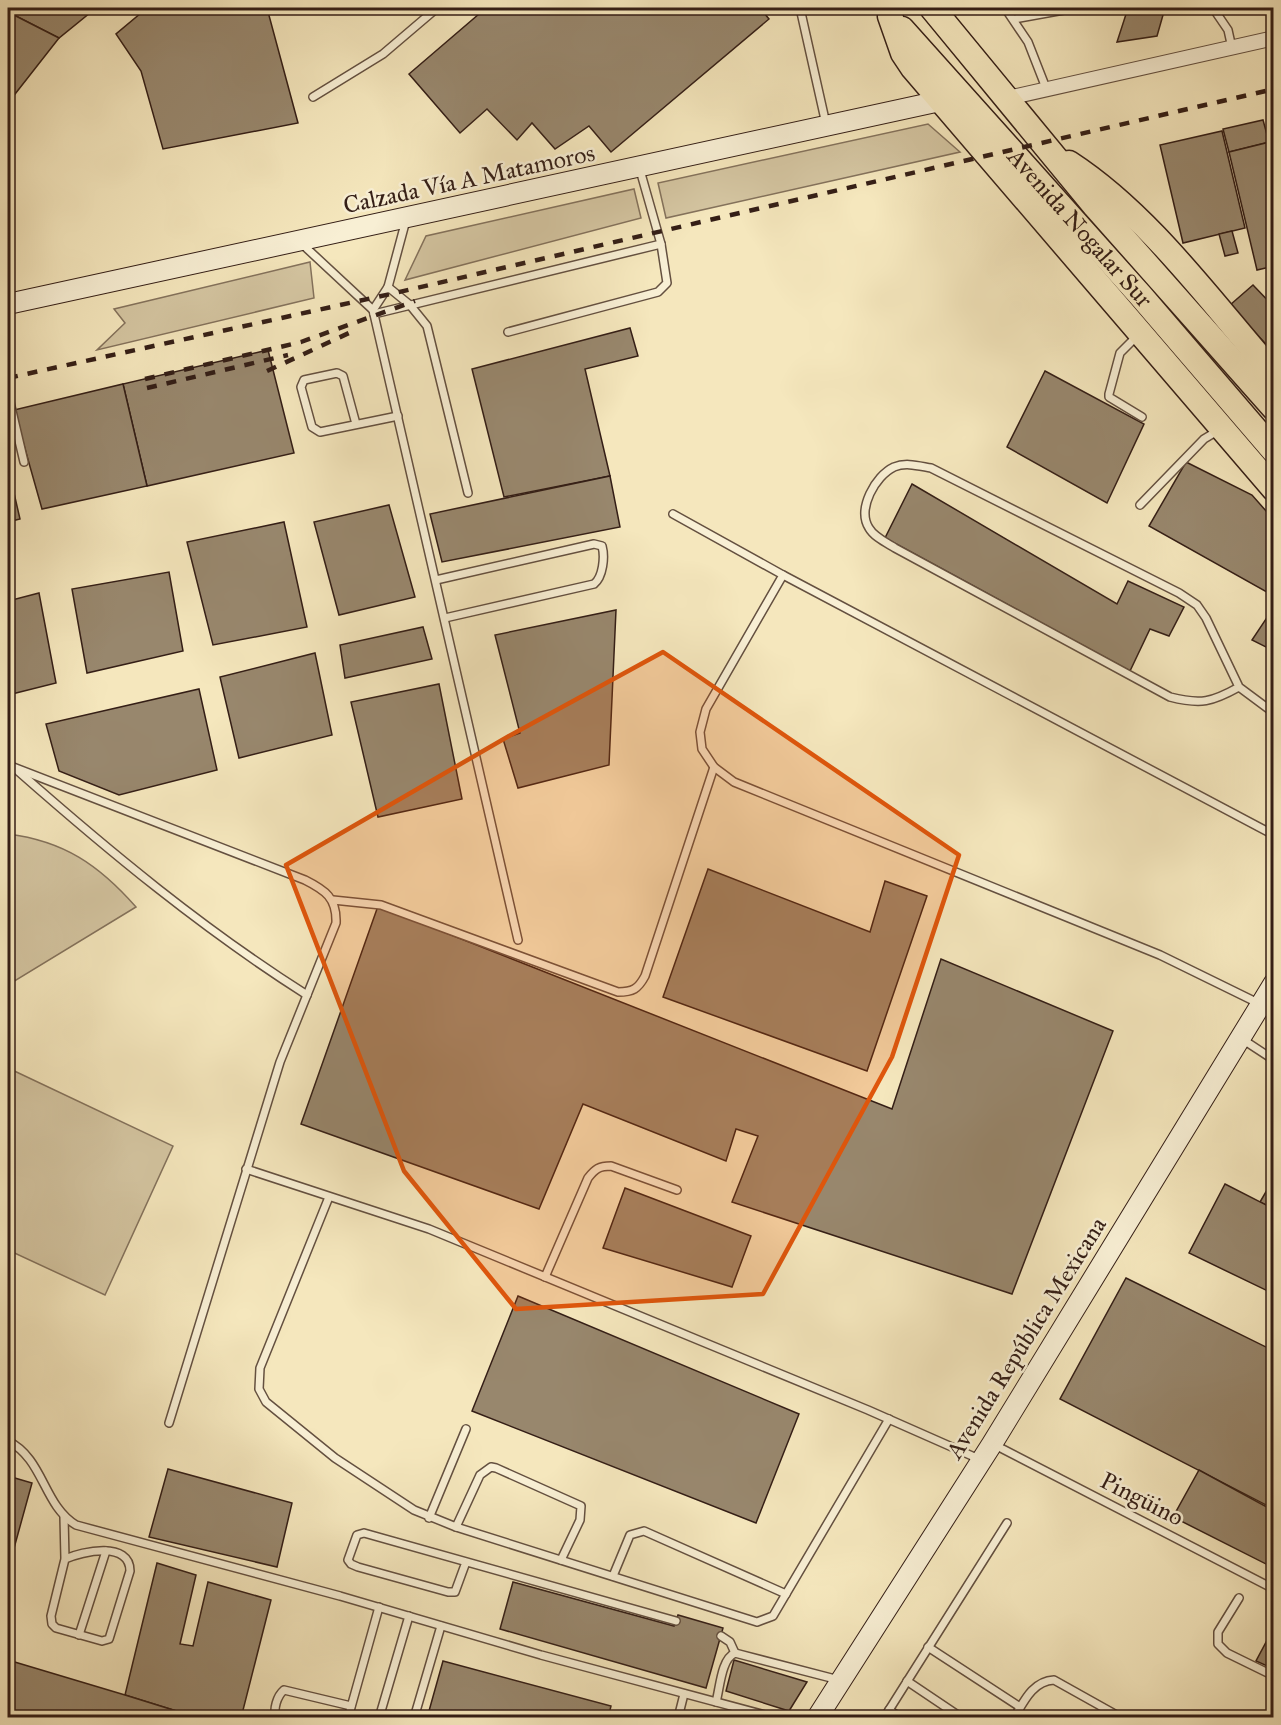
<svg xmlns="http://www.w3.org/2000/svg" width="1281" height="1725" font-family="'IM FELL Great Primer',serif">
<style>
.green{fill:#d4c5a1;stroke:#84725c;stroke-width:1.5}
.building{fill:#98876d;stroke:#341e16;stroke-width:1.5}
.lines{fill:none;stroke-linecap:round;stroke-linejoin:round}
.lane-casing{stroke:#645040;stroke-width:10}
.street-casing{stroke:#645040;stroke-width:16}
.secondary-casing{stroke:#341e16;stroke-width:22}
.highway-casing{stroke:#341e16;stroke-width:27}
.lane{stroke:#f8efd4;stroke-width:7}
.street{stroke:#f8efd4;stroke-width:14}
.secondary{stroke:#f8efd4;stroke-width:20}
.highway{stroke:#f5e7bd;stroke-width:24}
.rail{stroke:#341e16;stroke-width:4.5;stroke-dasharray:10 10;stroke-linecap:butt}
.marked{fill:#df560c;fill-opacity:0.2;stroke:#df560c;stroke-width:4.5;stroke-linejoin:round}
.labels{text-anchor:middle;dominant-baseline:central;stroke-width:5;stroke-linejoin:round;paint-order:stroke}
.street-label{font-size:24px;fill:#341e16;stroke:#f8efd4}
</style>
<rect width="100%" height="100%" fill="#f5e7bd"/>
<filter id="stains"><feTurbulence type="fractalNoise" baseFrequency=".00333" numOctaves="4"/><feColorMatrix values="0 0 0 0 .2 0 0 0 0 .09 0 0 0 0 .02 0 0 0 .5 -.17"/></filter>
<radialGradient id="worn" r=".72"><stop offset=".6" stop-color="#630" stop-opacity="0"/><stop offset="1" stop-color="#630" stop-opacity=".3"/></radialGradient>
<g class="green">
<polygon points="928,124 960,152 666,218 658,183"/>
<polygon points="634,189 641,218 405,280 426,236"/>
<polygon points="310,262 314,298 97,350 125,323 114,309"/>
<path d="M8,834C64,841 99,865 136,907L8,985Z"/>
<polygon points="8,1068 173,1146 105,1295 8,1250"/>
</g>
<g class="building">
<polygon points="8,8 96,8 59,38 8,12"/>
<polygon points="147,8 267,8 298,123 163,149 141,71 116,34"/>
<polygon points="486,8 760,8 769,19 611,152 589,126 555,149 532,123 517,140 487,109 460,133 409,74"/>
<polygon points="1128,8 1165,8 1157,36 1117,42"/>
<polygon points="8,12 59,38 8,103"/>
<polygon points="1263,120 1269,142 1229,152 1223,129"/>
<polygon points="1222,131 1245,228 1183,243 1160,145"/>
<polygon points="1274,141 1274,266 1257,270 1229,152"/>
<polygon points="1232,231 1238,253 1225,256 1219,234"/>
<polygon points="1253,285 1274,307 1274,353 1230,305"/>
<polygon points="630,328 638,356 585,369 610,476 504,497 472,369"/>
<polygon points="268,350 294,453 147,486 123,384"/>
<polygon points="1045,371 1144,424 1107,503 1007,447"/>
<polygon points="123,384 147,486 42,509 14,410"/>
<polygon points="1186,462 1252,495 1274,520 1274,596 1149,526"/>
<polygon points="8,467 20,519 8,522"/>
<polygon points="610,476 620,527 442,562 430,514"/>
<polygon points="912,484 1117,604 1128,581 1184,607 1169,636 1150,629 1130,671 885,538"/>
<polygon points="389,505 415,597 339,615 314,522"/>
<polygon points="284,522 307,627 213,645 187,542"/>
<polygon points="169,572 183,651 87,673 72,589"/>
<polygon points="39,593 56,683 8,695 8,601"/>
<polygon points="1274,607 1274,651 1252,640"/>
<polygon points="616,610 609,765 518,788 503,739 520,733 495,635"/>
<polygon points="423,627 432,659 345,678 340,645"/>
<polygon points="315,653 332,735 239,758 220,677"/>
<polygon points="439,684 462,799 378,817 351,702"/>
<polygon points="199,689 217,770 119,795 59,771 46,724"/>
<polygon points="708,869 870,932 885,881 927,896 867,1071 663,997"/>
<polygon points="378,906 892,1109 941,959 1113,1031 1012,1294 732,1202 758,1136 736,1129 726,1161 583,1104 539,1209 301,1124"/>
<polygon points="1274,1178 1274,1209 1260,1202"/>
<polygon points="1225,1184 1274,1209 1274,1294 1189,1253"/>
<polygon points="625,1188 751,1236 732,1287 603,1248"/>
<polygon points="1126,1278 1274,1351 1274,1509 1060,1399"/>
<polygon points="518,1296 799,1414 756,1523 472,1411"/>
<polygon points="168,1469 292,1503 277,1567 149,1537"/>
<polygon points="1199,1470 1274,1511 1274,1568 1173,1517"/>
<polygon points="8,1476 32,1483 8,1570"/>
<polygon points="157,1563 196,1575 180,1644 193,1646 208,1582 271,1600 241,1718 199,1718 125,1695"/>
<polygon points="513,1582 674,1626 678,1615 723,1628 706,1688 500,1629"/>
<polygon points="1272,1631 1274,1632 1274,1669 1256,1661"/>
<polygon points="8,1660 125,1695 199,1718 8,1718"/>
<polygon points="734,1660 807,1682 789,1711 726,1691"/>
<polygon points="443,1661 611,1706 608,1718 427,1718"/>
</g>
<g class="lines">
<g class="lane-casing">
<g id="lane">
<polyline points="800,8 826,124"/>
<polyline points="1005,8 1028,42 1046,88"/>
<polyline points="1213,8 1228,30 1232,48"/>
<polyline points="1014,19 1075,8"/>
<polyline points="313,97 383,54 437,8"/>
<polyline points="301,243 373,310 518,940"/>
<polyline points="388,287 410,305 427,326 468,493"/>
<polyline points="373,310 388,287 406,220"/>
<polyline points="374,314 661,244"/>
<polyline points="508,332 658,292 667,283 661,244 640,170"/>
<polyline points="1138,335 1120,353 1109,394 1109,397 1142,417"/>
<polyline points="8,394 24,462"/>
<polyline points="356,424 343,376 337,373 304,380 301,387 312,427 320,432 398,416"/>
<polyline points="1140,505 1204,439 1219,430"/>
<polyline points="673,514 783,575 706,709 700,732 702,749 714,767 734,782 1160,955 1258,1003"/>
<polyline points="783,575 1274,835"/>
<path d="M436,580L594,544L602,546C605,557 603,577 594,584L445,618"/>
<path d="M1239,687C1212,702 1201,705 1170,697L895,548C887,543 874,537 869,528C857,509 875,476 894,467C906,462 919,466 931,468L1179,593L1197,605L1206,618L1239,687L1274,713"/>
<path d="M8,765L305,880C325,890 337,898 336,923L280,1062L169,1423"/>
<path d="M18,771C110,852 203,929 307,995"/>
<path d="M333,900L381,905L618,992C633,992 638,989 645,976L714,767"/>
<polyline points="1242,1039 1274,1060"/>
<polyline points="246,1169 429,1229 868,1410 979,1459"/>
<polyline points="329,1197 260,1368 259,1389 266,1402 335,1458 414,1510 456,1527 757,1622 773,1616 889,1419"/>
<path d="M545,1277L588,1178C595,1169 599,1166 611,1166L677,1190"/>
<path d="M8,1441C44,1459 43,1505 76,1525L340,1596L541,1655L776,1718"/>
<polyline points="993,1444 1274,1589"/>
<path d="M64,1517L65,1559L51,1616L52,1624L56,1628L102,1641L109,1639L130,1571C130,1541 83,1551 65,1559"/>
<polyline points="429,1518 466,1429"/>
<polyline points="456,1527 480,1475 491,1467 496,1468 581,1506 580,1520 561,1560"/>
<polyline points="466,1562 455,1592 448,1592 358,1567 351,1564 348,1560 357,1535 364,1533 676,1621"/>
<polyline points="613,1576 630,1535 644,1531 786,1594"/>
<polyline points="1239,1598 1218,1632 1218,1644 1227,1653 1274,1676"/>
<polyline points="79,1635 106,1551"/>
<polyline points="721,1636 730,1642 735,1653"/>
<polyline points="928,1647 1020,1707"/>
<polyline points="907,1681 962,1718"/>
<path d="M716,1702C720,1688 721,1659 735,1653L839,1680"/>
<polyline points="889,1710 901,1718"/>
<path d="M276,1718C273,1709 277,1696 284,1690L351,1706"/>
<polyline points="348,1718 379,1607"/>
<polyline points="379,1718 409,1616"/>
<polyline points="414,1718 441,1626"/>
<polyline points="678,1718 684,1694"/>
<polyline points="884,1718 1007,1523"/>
<path d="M1014,1718C1024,1701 1033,1681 1054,1680L1122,1718"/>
</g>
</g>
<g class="street-casing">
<polyline id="street" points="1008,98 1274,38"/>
</g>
<g class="secondary-casing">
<g id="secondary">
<polyline points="8,304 940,101"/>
<polyline points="817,1718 992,1444 1274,983"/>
</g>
</g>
<g class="highway-casing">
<g id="highway">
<polyline points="932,8 1095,206 1274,408"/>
<polyline points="890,16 903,53 913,68 1274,489"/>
<path id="s1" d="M902,29L1141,296L1274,451"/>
<path d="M1069,163C1149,215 1211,302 1274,374"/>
</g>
</g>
<use href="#lane" class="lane"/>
<use href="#street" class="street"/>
<use href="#secondary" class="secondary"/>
<use href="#highway" class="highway"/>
<g class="rail">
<polyline points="267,371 349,333"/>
<polyline points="8,378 395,293 1274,89"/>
<polyline points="145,379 301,342 415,301"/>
<polyline points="147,388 288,355"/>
</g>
</g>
<path class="marked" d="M663,652L959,855L892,1057L763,1294L516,1309L404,1171L286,865L509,736Z"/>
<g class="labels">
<g class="street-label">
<text transform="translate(469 179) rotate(-12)">Calzada Vía A Matamoros</text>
<text stroke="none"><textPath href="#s1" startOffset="267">Avenida Nogalar Sur</textPath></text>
<text transform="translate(1026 1338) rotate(-58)">Avenida República Mexicana</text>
<text transform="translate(1142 1499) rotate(27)">Pingüino</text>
</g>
</g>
<rect width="1281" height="1725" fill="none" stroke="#f5e7bd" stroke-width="30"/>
<rect x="9" y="9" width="1263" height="1707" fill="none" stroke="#341e16" stroke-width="3"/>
<rect x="15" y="15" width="1251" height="1695" fill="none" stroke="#341e16" stroke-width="1.5"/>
<rect width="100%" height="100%" filter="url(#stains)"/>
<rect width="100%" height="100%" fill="url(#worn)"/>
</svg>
